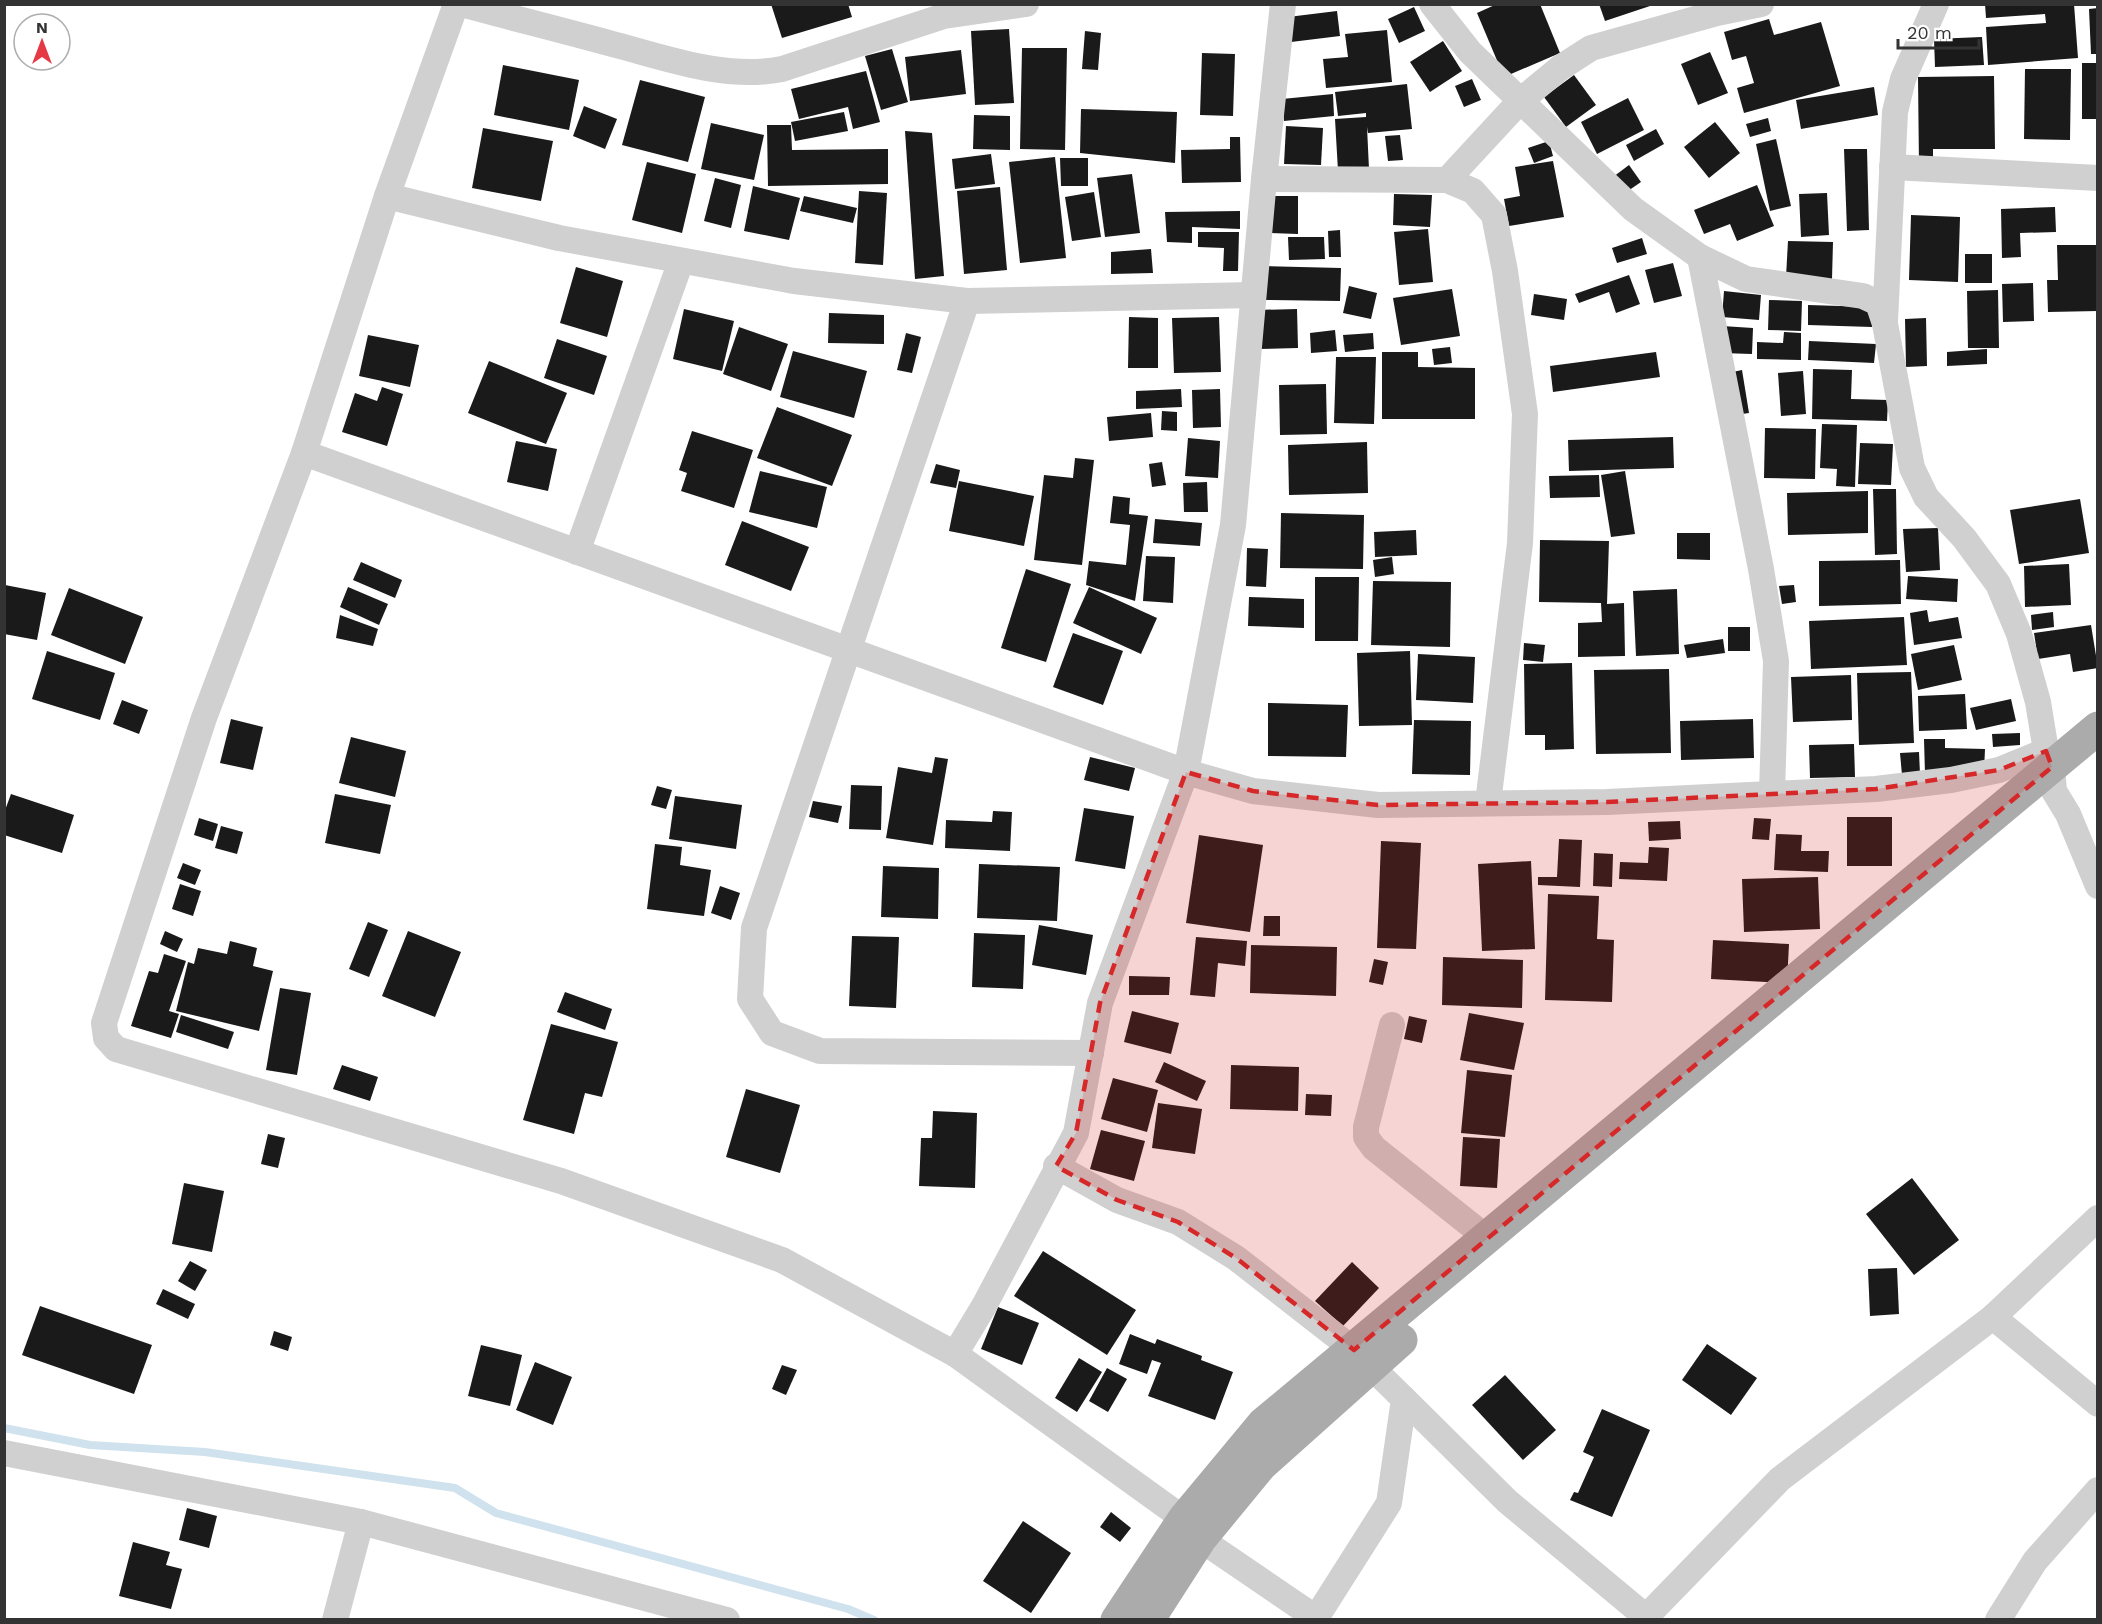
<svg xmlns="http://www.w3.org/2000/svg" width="2102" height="1624" font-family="'Work Sans',sans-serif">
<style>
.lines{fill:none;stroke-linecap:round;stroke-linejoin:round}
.stream{stroke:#cfe2ee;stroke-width:8}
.building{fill:#1a1a1a}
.minor{stroke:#d0d0d0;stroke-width:26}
.major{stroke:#ababab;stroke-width:33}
.marked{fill:#d62828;fill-opacity:0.2;stroke:#d62828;stroke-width:4.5;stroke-dasharray:12 8;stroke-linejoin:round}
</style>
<rect width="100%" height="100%" fill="#fff"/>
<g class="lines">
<polyline class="stream" points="4,1428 90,1445 205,1452 455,1488 496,1513 848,1609 874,1620"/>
</g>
<g class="building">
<polygon points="771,4 848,4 852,17 782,38"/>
<polygon points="1497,4 1540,4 1560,53 1504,77 1477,13"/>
<polygon points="1599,4 1653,4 1653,5 1605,21"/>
<polygon points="1985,4 2074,4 2078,58 1988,65 1986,27 2046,23 2045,14 1986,18"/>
<polygon points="1414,7 1425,31 1399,43 1388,19"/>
<polygon points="2098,8 2098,54 2091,54 2089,9"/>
<polygon points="1337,11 1340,36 1291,42 1288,17"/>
<polygon points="1769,19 1774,35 1821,22 1840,86 1744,113 1737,88 1754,83 1746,56 1732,60 1724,32"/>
<polygon points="1009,29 1014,103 975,105 971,31"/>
<polygon points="1387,30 1392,82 1326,88 1323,59 1348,57 1345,34"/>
<polygon points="1085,31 1101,33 1098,70 1082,69"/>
<polygon points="1982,37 1984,65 1935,67 1934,39"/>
<polygon points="1443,41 1462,71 1430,92 1410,62"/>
<polygon points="1022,48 1067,48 1065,150 1020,149"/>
<polygon points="892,49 908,102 881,110 865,56"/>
<polygon points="961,50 966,94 910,101 905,57"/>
<polygon points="1710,52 1728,93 1698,105 1681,64"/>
<polygon points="1202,53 1235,54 1233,116 1200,115"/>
<rect x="2082" y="63" width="16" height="56"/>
<polygon points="503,65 579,80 569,130 494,115"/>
<polygon points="2025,69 2071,69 2070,140 2024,139"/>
<polygon points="866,71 880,122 853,129 848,107 799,119 791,89"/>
<polygon points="1574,75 1596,105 1566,127 1544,97"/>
<polygon points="1994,76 1995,149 1933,149 1933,167 1919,167 1918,77"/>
<polygon points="1472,79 1481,100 1464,107 1455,86"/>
<polygon points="640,80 705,97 688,162 622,145"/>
<polygon points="1407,84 1412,129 1368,133 1367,127 1369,169 1338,171 1335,119 1366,117 1366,113 1338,116 1335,92"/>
<polygon points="1874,87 1878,115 1801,129 1796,100"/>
<polygon points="1333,94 1334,116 1284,121 1282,99"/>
<polygon points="1628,98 1644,130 1597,154 1581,122"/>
<polygon points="584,106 617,119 605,149 573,136"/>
<polygon points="1081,109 1177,112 1175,163 1080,153"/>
<polygon points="844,112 848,131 795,141 791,122"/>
<polygon points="974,115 1010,116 1010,150 973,149"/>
<polygon points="1768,118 1771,131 1750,137 1746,124"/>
<polygon points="1715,122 1740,153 1709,178 1684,147"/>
<polygon points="711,123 764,135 754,180 701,169"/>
<polygon points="767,125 791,125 792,150 888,149 888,184 768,186"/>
<polygon points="1286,126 1323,128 1321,165 1284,164"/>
<polygon points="483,128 553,141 541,201 472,188"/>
<polygon points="1656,129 1664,144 1634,161 1626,145"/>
<polygon points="905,131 932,133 944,276 915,279"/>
<polygon points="1400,135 1403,160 1388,161 1385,136"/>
<polygon points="1230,137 1240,137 1241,182 1182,183 1181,150 1230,149"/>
<polygon points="1776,139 1791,206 1770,211 1756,144"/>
<polygon points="1549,141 1553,156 1534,163 1528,148"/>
<polygon points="1844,149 1867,149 1869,230 1847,231"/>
<polygon points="991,154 995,184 955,189 952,159"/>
<polygon points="1055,157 1066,258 1020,263 1009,162"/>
<polygon points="1060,158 1088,158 1088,186 1061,186"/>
<polygon points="1553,161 1564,217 1509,226 1504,199 1520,196 1515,167"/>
<polygon points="647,162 696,174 682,233 632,220"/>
<polygon points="1629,165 1641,182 1625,193 1613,177"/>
<polygon points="1132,174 1140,233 1105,237 1097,178"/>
<polygon points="715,178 741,185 731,228 704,221"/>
<polygon points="1757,185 1774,226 1737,241 1730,224 1704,234 1694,210"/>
<polygon points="753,186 800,198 789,240 744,231"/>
<polygon points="1000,187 1007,270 964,274 957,191"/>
<polygon points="859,191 887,193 883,265 855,263"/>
<polygon points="1094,192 1101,237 1072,241 1065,197"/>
<polygon points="1827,193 1829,235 1801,237 1799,194"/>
<polygon points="1394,194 1432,195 1430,227 1393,225"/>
<polygon points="804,196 857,208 853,223 800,211"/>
<polygon points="1268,196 1298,196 1298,234 1267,233"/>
<polygon points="2055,207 2056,232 2020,233 2021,257 2002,258 2001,209"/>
<polygon points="1240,211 1240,229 1192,227 1192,243 1167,242 1165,212"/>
<polygon points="1911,215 1960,217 1958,282 1909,280"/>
<polygon points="1428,229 1433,282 1399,285 1394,232"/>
<polygon points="1340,230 1341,257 1329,257 1328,231"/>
<polygon points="1198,232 1239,232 1238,271 1223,271 1224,248 1198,247"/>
<polygon points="1288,237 1324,237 1325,259 1289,260"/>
<polygon points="1642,238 1647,254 1617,263 1612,248"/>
<polygon points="1788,241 1833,242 1832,279 1786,277"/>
<polygon points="2057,245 2098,245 2098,311 2048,312 2047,280 2058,280"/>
<polygon points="1151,249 1153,273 1111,274 1111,252"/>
<rect x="1965" y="254" width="27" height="29"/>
<polygon points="1673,263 1682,296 1654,303 1645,270"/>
<polygon points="1265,266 1341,268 1340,301 1264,300"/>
<polygon points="576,267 623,281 607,337 560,323"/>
<polygon points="1629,275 1640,304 1616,313 1609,292 1579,303 1575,294"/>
<polygon points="2033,283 2034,321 2003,322 2002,284"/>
<polygon points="1349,286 1377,293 1371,319 1343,313"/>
<polygon points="1452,289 1460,336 1401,345 1393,298"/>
<polygon points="1998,290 1999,348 1968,348 1967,291"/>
<polygon points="1724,291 1761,295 1759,320 1722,317"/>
<polygon points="1534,294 1567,299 1564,320 1531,315"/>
<polygon points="1769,300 1802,301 1801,331 1768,330"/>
<polygon points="1808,305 1872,307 1872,327 1808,325"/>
<polygon points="684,309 734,321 722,371 673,359"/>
<polygon points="1297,309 1298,348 1257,349 1256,310"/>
<polygon points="829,313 884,315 884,344 828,343"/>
<polygon points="1129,317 1158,318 1158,368 1128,368"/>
<polygon points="1219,317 1221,372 1174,373 1172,318"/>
<polygon points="1926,318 1927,366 1906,367 1905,319"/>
<polygon points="1722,326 1753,328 1752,354 1721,353"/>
<polygon points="739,327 788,344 771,391 723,374"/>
<polygon points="1335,330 1337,351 1311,353 1310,333"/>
<polygon points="1784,332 1801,333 1801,360 1757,359 1757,342 1783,343"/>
<polygon points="906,333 921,337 912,373 897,370"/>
<polygon points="1373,333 1374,349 1345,352 1343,335"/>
<polygon points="368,335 419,345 410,387 359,376"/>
<polygon points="557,339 607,356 594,395 544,378"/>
<polygon points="1809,341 1876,344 1874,363 1808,360"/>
<polygon points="1450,347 1452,363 1434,365 1432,349"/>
<polygon points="1987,349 1987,364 1947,366 1947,352"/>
<polygon points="793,351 867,371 854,418 780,397"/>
<polygon points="1382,352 1418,352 1418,367 1475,368 1475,419 1382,419"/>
<polygon points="1656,352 1660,377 1553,392 1550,366"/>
<polygon points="1336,357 1376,357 1374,424 1334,423"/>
<polygon points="489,361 567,393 546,444 468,413"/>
<polygon points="1813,369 1852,370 1851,399 1888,400 1887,421 1812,419"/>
<polygon points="1742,370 1749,413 1735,415 1728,373"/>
<polygon points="1803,371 1806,414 1781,416 1778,373"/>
<polygon points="1326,384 1327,434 1280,435 1279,385"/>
<polygon points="382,387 403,394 387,446 342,432 355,393 377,401"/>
<polygon points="1181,389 1182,407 1136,409 1136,391"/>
<polygon points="1220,389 1221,427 1193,428 1192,390"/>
<polygon points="777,407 852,435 832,486 757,458"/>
<polygon points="1162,411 1177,412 1177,431 1161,430"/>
<polygon points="1151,413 1153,437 1109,441 1107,417"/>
<polygon points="1822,424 1857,425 1855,487 1836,486 1837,469 1820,468"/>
<polygon points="1765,428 1816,429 1815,479 1764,478"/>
<polygon points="692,431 753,450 734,508 681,491 687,473 679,470"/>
<polygon points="1673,437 1674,468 1569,471 1568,440"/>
<polygon points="1188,438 1220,441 1218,478 1185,476"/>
<polygon points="516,441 557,449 548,491 507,482"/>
<polygon points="1367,442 1368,493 1289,495 1288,445"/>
<polygon points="1860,443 1893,444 1891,485 1858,484"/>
<polygon points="1075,458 1094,460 1082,565 1034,560 1044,475 1073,478"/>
<polygon points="1162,462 1166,485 1152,487 1149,464"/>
<polygon points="936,464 960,470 956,488 930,483"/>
<polygon points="760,471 827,487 817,528 749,512"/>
<polygon points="1625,471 1635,534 1611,537 1601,475"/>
<polygon points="1599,475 1600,497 1550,498 1549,476"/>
<polygon points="959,481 1034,496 1024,546 949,531"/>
<polygon points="1207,482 1208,512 1184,512 1183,483"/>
<polygon points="1873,489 1896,489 1897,554 1875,555"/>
<polygon points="1868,491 1868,533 1788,535 1787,493"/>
<polygon points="1113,496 1130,498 1129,514 1148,516 1135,601 1086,585 1089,561 1126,565 1130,525 1110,523"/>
<polygon points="2080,499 2089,553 2019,564 2010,510"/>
<polygon points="1281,513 1364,515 1363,569 1280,568"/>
<polygon points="1155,519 1202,523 1200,546 1153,543"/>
<polygon points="742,521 809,547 791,591 725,565"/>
<polygon points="1938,528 1940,570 1906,572 1903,529"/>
<polygon points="1416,530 1417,555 1375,557 1374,532"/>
<polygon points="1677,533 1710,533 1710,560 1677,559"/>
<polygon points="1540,540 1609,541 1607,604 1624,603 1625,656 1578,657 1578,623 1602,622 1601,603 1539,602"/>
<polygon points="1247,548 1268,549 1266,587 1246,586"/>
<polygon points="1146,556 1175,557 1173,603 1143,601"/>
<polygon points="1392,557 1394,574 1375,577 1373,560"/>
<polygon points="1900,560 1901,604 1819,606 1819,561"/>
<polygon points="361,562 402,580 395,598 353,580"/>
<polygon points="2069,564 2071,605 2025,607 2024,566"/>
<polygon points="1026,569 1071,584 1046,662 1001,648"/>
<polygon points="1908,576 1958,579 1957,602 1906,599"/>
<polygon points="1315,577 1359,577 1358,641 1315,641"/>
<polygon points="1373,581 1451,582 1450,647 1371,645"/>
<polygon points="5,585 46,593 37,640 4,634"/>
<polygon points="1794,585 1796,602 1782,604 1779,586"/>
<polygon points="348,587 388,604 379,625 340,607"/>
<polygon points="1089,587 1157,618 1141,654 1073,623"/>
<polygon points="69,588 143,617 125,664 51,635"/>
<polygon points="1677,589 1679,654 1636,656 1633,591"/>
<polygon points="1249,597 1304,599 1304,628 1248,626"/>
<polygon points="1927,610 1929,622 1958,617 1962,638 1914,645 1910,613"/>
<polygon points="2053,612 2054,627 2032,630 2031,615"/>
<polygon points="340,615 378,629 373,646 336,638"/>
<polygon points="1904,617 1907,665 1811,669 1809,621"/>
<polygon points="2091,625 2098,668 2073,672 2070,654 2038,659 2034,633"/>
<rect x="1728" y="627" width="22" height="24"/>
<polygon points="1073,633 1123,651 1103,705 1053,687"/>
<polygon points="1723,639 1725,653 1687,658 1684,645"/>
<polygon points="1524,643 1545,645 1543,662 1523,660"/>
<polygon points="1954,645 1962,680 1918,690 1911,654"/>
<polygon points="47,651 115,673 100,720 32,699"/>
<polygon points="1410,651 1412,725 1359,726 1357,653"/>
<polygon points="1418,654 1475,657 1473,703 1416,700"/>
<polygon points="1572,663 1574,749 1545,750 1545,735 1525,735 1524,664"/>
<polygon points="1669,669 1671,753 1596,754 1594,670"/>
<polygon points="1911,672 1914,743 1859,745 1857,673"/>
<polygon points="1851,675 1852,720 1793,722 1791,677"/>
<polygon points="1965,694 1967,729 1919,731 1918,696"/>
<polygon points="2011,699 2016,721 1976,730 1970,708"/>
<polygon points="122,700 148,710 139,734 113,724"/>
<polygon points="1268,703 1348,705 1346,757 1268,756"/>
<polygon points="231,719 263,727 253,770 220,763"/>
<polygon points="1753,719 1754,758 1681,760 1680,721"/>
<polygon points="1414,720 1471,721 1470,775 1412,774"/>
<polygon points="2020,733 2020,745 1993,747 1992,734"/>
<polygon points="351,737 406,751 395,797 339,783"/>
<polygon points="1924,739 1945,739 1945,748 1985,749 1984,772 1925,774"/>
<polygon points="1854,744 1855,777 1810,778 1809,745"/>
<polygon points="1919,752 1920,774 1902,775 1900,753"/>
<polygon points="935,757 948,759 933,845 886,838 898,767 932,773"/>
<polygon points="1090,757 1135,768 1129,791 1084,780"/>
<polygon points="851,785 882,786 881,830 849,829"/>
<polygon points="657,786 672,790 666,809 651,805"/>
<polygon points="11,794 74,815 62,853 4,835 4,813"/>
<polygon points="335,794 391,805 380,854 325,843"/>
<polygon points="675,796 742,805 736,849 669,839"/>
<polygon points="813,801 842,806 838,823 809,817"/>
<polygon points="1084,808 1134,816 1125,869 1075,861"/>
<polygon points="993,811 1012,812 1010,851 945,848 946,820 992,822"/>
<rect x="1847" y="817" width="45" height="49"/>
<polygon points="199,818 218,824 213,841 194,835"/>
<polygon points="1754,818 1771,819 1769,840 1752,839"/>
<polygon points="1680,821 1681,839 1649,841 1648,822"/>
<polygon points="221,826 243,832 237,854 215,848"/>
<polygon points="1776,834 1802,835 1801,851 1829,851 1828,872 1774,870"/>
<polygon points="1199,835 1263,845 1250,932 1186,923"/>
<polygon points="1559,839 1582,840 1580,887 1538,885 1538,877 1557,877"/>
<polygon points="1381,841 1421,843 1416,949 1377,948"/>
<polygon points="655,844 682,847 680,865 711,870 704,916 647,909"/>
<polygon points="1649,847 1669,848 1667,881 1619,879 1620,862 1648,863"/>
<polygon points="1594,853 1613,854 1612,887 1593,886"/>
<polygon points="1531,861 1535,949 1482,951 1478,864"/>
<polygon points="183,863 201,870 195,885 177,878"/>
<polygon points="979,864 1060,867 1057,921 977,918"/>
<polygon points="883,866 939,868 938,919 881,917"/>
<polygon points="1818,877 1820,929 1744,932 1742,879"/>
<polygon points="180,884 201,891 193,916 172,909"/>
<polygon points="720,886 740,893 731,920 711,913"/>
<polygon points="1548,894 1599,896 1597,939 1614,940 1612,1002 1545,1000"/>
<polygon points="1264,916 1280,916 1280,936 1263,936"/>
<polygon points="368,922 388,930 369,977 349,969"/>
<polygon points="1039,925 1093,935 1086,975 1032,965"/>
<polygon points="165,931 183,939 177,952 160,944"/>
<polygon points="408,931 461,952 435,1017 382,996"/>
<polygon points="974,933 1025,935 1023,989 972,987"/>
<polygon points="852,936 899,937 896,1008 849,1006"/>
<polygon points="1196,937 1247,941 1245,966 1218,963 1215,997 1190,995"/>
<polygon points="1713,940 1789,944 1787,983 1711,979"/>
<polygon points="230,941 257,948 253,966 273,971 259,1031 176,1011 188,962 194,964 198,948 227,954"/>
<polygon points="1251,945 1337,947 1336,996 1250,993"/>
<polygon points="164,954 186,961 169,1011 179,1014 171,1038 131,1026 149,971 158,973"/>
<polygon points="1443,957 1523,960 1522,1008 1442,1005"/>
<polygon points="1374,959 1388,962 1383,985 1369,982"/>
<polygon points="1129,976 1170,977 1169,995 1129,995"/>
<polygon points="280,988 311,993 297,1075 266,1070"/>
<polygon points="565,992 612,1009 605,1030 557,1012"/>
<polygon points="1132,1011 1179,1023 1171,1054 1124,1042"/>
<polygon points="1469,1013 1524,1023 1514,1070 1460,1060"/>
<polygon points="181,1015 234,1032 228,1049 176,1032"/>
<polygon points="1409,1016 1427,1020 1422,1043 1404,1039"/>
<polygon points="551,1024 618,1042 602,1097 585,1093 574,1134 523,1120"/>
<polygon points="1164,1062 1206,1081 1197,1101 1155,1082"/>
<polygon points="342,1065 378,1077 370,1101 333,1089"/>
<polygon points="1231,1065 1299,1067 1298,1111 1230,1109"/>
<polygon points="1467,1070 1512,1075 1505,1137 1461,1133"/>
<polygon points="1113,1078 1158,1090 1147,1132 1101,1119"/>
<polygon points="746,1089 800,1105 780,1173 726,1157"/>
<polygon points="1306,1094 1332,1095 1331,1116 1305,1115"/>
<polygon points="1158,1103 1202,1109 1195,1154 1152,1148"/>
<polygon points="933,1111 977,1113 975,1188 919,1186 921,1138 932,1138"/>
<polygon points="1101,1130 1145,1141 1134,1181 1090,1169"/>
<polygon points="268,1134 285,1138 278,1168 261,1164"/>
<polygon points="1463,1137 1500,1139 1497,1188 1460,1186"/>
<polygon points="1912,1178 1959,1240 1914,1275 1866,1214"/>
<polygon points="184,1183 224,1191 212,1252 172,1244"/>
<polygon points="1043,1251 1136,1310 1107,1355 1014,1296"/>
<polygon points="190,1261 207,1270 195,1291 178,1281"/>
<polygon points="1352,1262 1379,1288 1343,1326 1315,1301"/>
<polygon points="1897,1268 1899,1314 1870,1316 1868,1269"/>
<polygon points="163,1289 195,1304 188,1319 156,1304"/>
<polygon points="40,1306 152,1345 134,1394 22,1355"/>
<polygon points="998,1307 1039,1323 1022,1365 981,1349"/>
<polygon points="274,1331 292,1337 288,1351 270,1345"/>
<polygon points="1130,1334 1155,1344 1157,1339 1202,1356 1201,1360 1233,1372 1215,1420 1148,1396 1161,1363 1152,1360 1147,1374 1119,1364"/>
<polygon points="1707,1344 1757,1378 1731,1415 1682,1380"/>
<polygon points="481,1345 522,1355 510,1406 468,1396"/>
<polygon points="1079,1358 1102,1372 1077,1412 1055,1398"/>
<polygon points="535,1362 572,1377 553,1425 516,1410"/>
<polygon points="782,1365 797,1370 786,1395 772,1389"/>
<polygon points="1107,1368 1127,1379 1108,1412 1089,1401"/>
<polygon points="1505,1375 1556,1430 1523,1460 1472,1405"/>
<polygon points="1602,1409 1650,1430 1612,1517 1570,1500 1574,1492 1578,1493 1594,1457 1583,1452"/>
<polygon points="187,1508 217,1516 209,1548 179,1540"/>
<polygon points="1111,1512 1131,1528 1120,1542 1100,1527"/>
<polygon points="1023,1521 1071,1553 1031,1613 983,1581"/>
<polygon points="133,1542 170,1552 166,1565 182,1569 171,1609 119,1596"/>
</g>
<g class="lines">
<g class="minor">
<polyline points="456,4 387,196 304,453 204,718 104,1023 106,1038 116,1049 561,1181 782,1260 955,1354 1184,1519 1200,1539 1316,1618 1389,1503 1404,1399 1354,1350 1236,1258 1178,1222 1117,1200 1056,1166"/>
<path d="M461,4C513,18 565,31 616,45C670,59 726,80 782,69L944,16L1026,4"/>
<polyline points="1432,4 1470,52 1633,209 1700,257 1746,279 1863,296 1878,303 1885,324 1912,468 1926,497 1964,538 1998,584 2019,634 2038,702 2046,751 2052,767 2054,791 2068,814 2098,886"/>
<polyline points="1892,167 2098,178"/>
<polyline points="1264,179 1447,180 1473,191 1494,215 1505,271 1525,414 1520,543 1488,803"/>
<polyline points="1447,180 1520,101 1560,68 1591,48 1717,13 1761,4"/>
<polyline points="387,196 559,238 794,281 967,301 1253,295"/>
<polyline points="1700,257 1761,569 1776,661 1772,793"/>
<polyline points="967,301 754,928 750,999 772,1033 820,1051 1091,1053"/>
<polyline points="1885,321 1895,112 1903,79 1936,4"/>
<polyline points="304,453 1186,772 1253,791 1378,805 1607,802 1876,789 1951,780 1999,770 2046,751"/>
<polyline points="577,552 681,261"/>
<polyline points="1392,1025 1366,1127 1366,1137 1374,1148 1487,1238"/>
<polyline points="1993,1317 2098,1404"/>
<polyline points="955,1354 984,1306 1076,1133 1100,1003 1186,772 1233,525 1264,179 1283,4"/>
<polyline points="1404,1399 1507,1501 1646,1617"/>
<polyline points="4,1453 361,1522 727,1620"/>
<polyline points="335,1620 361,1522"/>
<polyline points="1643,1620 1780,1479 1993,1317 2098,1218"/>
<polyline points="1998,1620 2035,1561 2098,1490"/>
</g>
<g class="major">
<polyline points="1117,1620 1184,1519 1263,1424 2098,728"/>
<polyline points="1148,1620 1200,1539 1261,1465 1401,1340"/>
</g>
</g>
<path class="marked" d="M2046,751L2052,767L1354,1350L1236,1258L1178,1222L1117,1200L1056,1166L1076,1133L1100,1003L1186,772L1253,791L1378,805L1607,802L1876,789L1999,770Z"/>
<rect width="2102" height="1624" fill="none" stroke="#333333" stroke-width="12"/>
<g transform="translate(42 42)"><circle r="28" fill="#ffffff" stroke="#adadad" stroke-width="1.5"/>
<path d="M0-4.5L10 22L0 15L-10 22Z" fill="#e63946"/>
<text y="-9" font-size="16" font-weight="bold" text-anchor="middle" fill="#333333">N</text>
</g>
<path d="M1898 39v9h81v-9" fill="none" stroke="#333333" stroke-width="3"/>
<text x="1907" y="39" font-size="18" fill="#333333" stroke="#ffffff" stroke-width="4.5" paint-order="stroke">20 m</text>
</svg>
